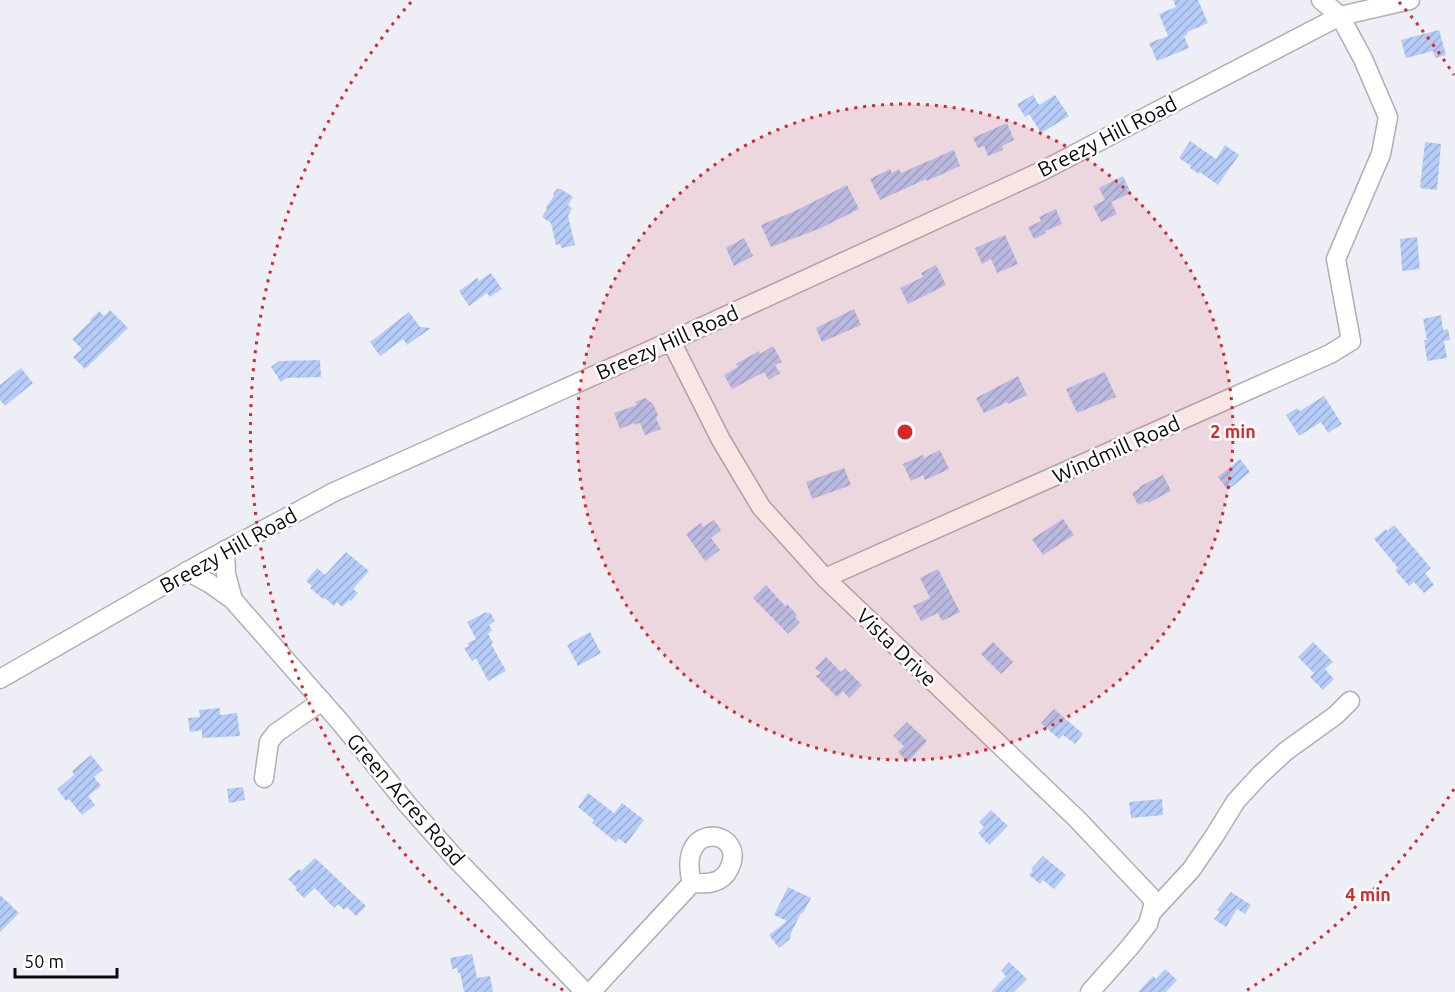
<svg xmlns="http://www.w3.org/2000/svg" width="1455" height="992" font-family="Ubuntu,sans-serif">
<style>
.building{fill:url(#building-hatch)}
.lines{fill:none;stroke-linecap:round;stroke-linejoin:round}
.minor-casing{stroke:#afafb6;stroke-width:21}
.minor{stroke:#fff;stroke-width:18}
.ring{fill:none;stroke:#d62828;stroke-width:3;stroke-dasharray:3 6}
.labels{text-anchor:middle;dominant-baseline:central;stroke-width:5;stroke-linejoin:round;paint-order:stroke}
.street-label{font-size:21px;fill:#0b0b0d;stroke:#fff}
.centre{fill:#d62828;stroke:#fff;stroke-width:3}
.ring-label{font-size:18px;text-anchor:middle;font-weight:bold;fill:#d62828;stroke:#fff;stroke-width:5;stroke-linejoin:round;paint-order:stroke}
</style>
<defs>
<pattern id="building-hatch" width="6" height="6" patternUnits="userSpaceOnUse" patternTransform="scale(1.5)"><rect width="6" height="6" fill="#b5ccf8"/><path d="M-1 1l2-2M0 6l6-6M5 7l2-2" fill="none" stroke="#9aaed3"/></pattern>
</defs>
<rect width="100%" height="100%" fill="#eeeff6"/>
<g class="building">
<polygon points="1173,0 1198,0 1208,23 1187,32 1188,34 1184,36 1189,48 1157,61 1149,43 1168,36 1159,14 1176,7"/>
<polygon points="1439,30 1446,55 1435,58 1433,51 1406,58 1401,40"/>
<polygon points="1033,95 1039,105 1055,95 1069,116 1041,133 1029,114 1025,117 1017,104"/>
<polygon points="1007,123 1014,140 1002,146 1003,150 988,156 984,146 978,148 973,138"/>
<polygon points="1190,141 1216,159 1225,145 1239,155 1218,185 1200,172 1199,174 1190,168 1191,166 1179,158"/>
<polygon points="1425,142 1441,144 1437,190 1420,188"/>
<polygon points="954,150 960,166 927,181 926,179 880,200 870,179 890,169 892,173 899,169 901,173"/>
<polygon points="1123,176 1131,193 1111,202 1117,214 1101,222 1093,206 1105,200 1099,188"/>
<polygon points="847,185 859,209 821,228 771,247 761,225 793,212"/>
<polygon points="557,189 561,189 573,197 568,205 572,208 568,216 575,245 562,248 560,244 556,245 551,223 542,217 547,209 546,207 554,196 553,194"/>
<polygon points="1056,209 1062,224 1045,231 1046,233 1034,239 1028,227 1041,221 1039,217"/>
<polygon points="1005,235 1018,264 997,273 991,259 982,264 975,248"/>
<polygon points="1417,237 1420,269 1402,271 1400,239"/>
<polygon points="744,238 753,256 734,266 726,248"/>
<polygon points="936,265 946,285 908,304 900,288 923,277 921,273"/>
<polygon points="491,273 502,289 490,297 487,293 469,306 459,291 477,278 479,281"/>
<polygon points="854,309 861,325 822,342 816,328"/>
<polygon points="110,310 128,328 85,369 73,357 82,349 72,339 91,321 90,320 99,311 104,316"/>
<polygon points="409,312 420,327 431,328 407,345 403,339 380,356 370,342"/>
<polygon points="1441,315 1443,330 1448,329 1450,340 1444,341 1447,358 1427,361 1424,340 1427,340 1423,319"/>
<polygon points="773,346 782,362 775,365 780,373 769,380 764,372 732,389 724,375 738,367 736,364 759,351 760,354"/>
<polygon points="320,360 321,377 286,378 281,382 271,367 279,361"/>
<polygon points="21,368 33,383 5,406 0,400 0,385"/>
<polygon points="1105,372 1116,397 1077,413 1066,389"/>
<polygon points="1018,376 1027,395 1008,404 1007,402 984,413 976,398"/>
<polygon points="1324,396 1342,424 1328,433 1321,422 1299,436 1286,415 1297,408 1300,411"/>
<polygon points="645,398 653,404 658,415 656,418 661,429 645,435 640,423 634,425 634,423 620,429 614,413 637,405 635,402"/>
<polygon points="940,450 949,469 925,480 923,475 911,481 903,464 923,455 924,458"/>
<polygon points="1240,459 1250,472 1228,490 1218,477"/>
<polygon points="844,468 851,485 812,499 806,482"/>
<polygon points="1163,475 1171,491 1148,503 1147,501 1138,505 1132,493 1140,488 1139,487"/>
<polygon points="1063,519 1074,535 1043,555 1032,539"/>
<polygon points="714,520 721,530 711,538 720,550 705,561 686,534 701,523 703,527"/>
<polygon points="1394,525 1431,568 1425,573 1434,585 1424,593 1414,582 1409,586 1395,570 1398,568 1374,539 1386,529 1387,531"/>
<polygon points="346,552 369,571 353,589 358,593 351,601 349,600 342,607 337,602 334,606 325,598 323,599 310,588 312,586 306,581 317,568 325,575"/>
<polygon points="938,569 960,612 942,621 938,613 921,621 913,606 930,598 920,578"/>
<polygon points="766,585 785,606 787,604 797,615 795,617 800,622 788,634 753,598"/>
<polygon points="486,612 488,614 490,612 495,621 489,625 492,630 488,634 493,643 491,644 506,671 488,681 476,658 472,661 464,648 469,646 468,643 476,639 467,622"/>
<polygon points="590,632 601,653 578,666 567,645"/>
<polygon points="993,642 1013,662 1001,674 981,654"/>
<polygon points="1313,642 1333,662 1325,669 1334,679 1323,690 1310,677 1314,673 1298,657"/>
<polygon points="826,657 841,672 845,668 862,685 849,698 843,691 837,697 816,676 821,673 815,668"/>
<polygon points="220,708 220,715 237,713 240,736 202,738 202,730 190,732 188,718 200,717 199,710"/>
<polygon points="1054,709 1083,734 1075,744 1063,735 1059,739 1041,723"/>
<polygon points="907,722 927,741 908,762 898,752 904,746 893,736"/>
<polygon points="91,755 103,770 94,777 101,786 88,796 95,805 82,815 69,799 66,801 57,789 74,775 72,771"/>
<polygon points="243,787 245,800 229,803 227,789"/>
<polygon points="588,793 614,813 622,803 644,820 626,844 618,838 616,842 592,823 594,820 578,807"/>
<polygon points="1162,799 1163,815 1131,818 1129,802"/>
<polygon points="991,810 1008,826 989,845 978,833 984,827 979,822"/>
<polygon points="1043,856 1066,875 1054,889 1043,880 1040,884 1029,875 1033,871 1031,869"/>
<polygon points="315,858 366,906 356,916 347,907 344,910 338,904 334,908 315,888 304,898 295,889 297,888 288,879 299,869 301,871"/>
<polygon points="788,887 811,898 803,913 801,913 791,933 790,939 779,948 769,935 787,921 774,915"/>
<polygon points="1231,892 1251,905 1245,914 1237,909 1226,927 1214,919 1220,912 1217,910"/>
<polygon points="0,895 19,913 0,932"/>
<polygon points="472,954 477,978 490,976 493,992 464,992 460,972 458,973 457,968 452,969 450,958"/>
<polygon points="1009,962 1027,979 1014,992 991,992 1006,976 1001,971"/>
<polygon points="1165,969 1177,980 1166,992 1138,992 1153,976 1156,979"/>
</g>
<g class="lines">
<g class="minor-casing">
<g id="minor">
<polyline points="671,341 721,440 761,507 825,578 1077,819 1150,896 1154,903 1148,924 1129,948 1090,992"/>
<polyline points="225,550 226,574 233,600"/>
<polyline points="187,571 209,583 233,600 341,723 407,804 455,858 585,992"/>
<polyline points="825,578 1330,354 1351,341 1336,259 1381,154 1388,117 1363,59 1340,16 1321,0"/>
<polyline points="0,679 202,563 334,492 671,341 1042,171 1340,16 1410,0"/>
<polyline points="264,778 269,742 276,733 322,701"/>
<polyline points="1152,912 1191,870 1215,835 1236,801 1260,775 1286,751 1336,715 1350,701"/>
<path d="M591,992L692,883C707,884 722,884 729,869C749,829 675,818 692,883"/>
</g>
</g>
<use href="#minor" class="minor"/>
</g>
<circle cx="905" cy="432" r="328" fill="#d62828" fill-opacity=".12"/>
<g class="ring">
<circle cx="905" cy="432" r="328"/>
<path d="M1454 789A655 655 0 0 1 1247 990M563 990A655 655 0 0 1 411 2M1399 2A655 655 0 0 1 1454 75"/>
</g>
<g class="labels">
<g class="street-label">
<text transform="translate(1107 136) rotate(-27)">Breezy Hill Road</text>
<text transform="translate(667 342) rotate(-24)">Breezy Hill Road</text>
<text transform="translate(1116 449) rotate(-24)">Windmill Road</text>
<text transform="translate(228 550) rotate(-29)">Breezy Hill Road</text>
<text transform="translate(897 647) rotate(44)">Vista Drive</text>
<text transform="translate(406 799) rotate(49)">Green Acres Road</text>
</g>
</g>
<circle cx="905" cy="432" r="9" class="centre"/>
<g class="ring-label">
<text x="1233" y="438">2 min</text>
<text x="1368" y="901">4 min</text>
</g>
<path d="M15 968v9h102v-9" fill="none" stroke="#0b0b0d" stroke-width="3"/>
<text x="24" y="968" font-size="18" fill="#0b0b0d" stroke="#ffffff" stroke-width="4.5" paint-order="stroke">50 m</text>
</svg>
